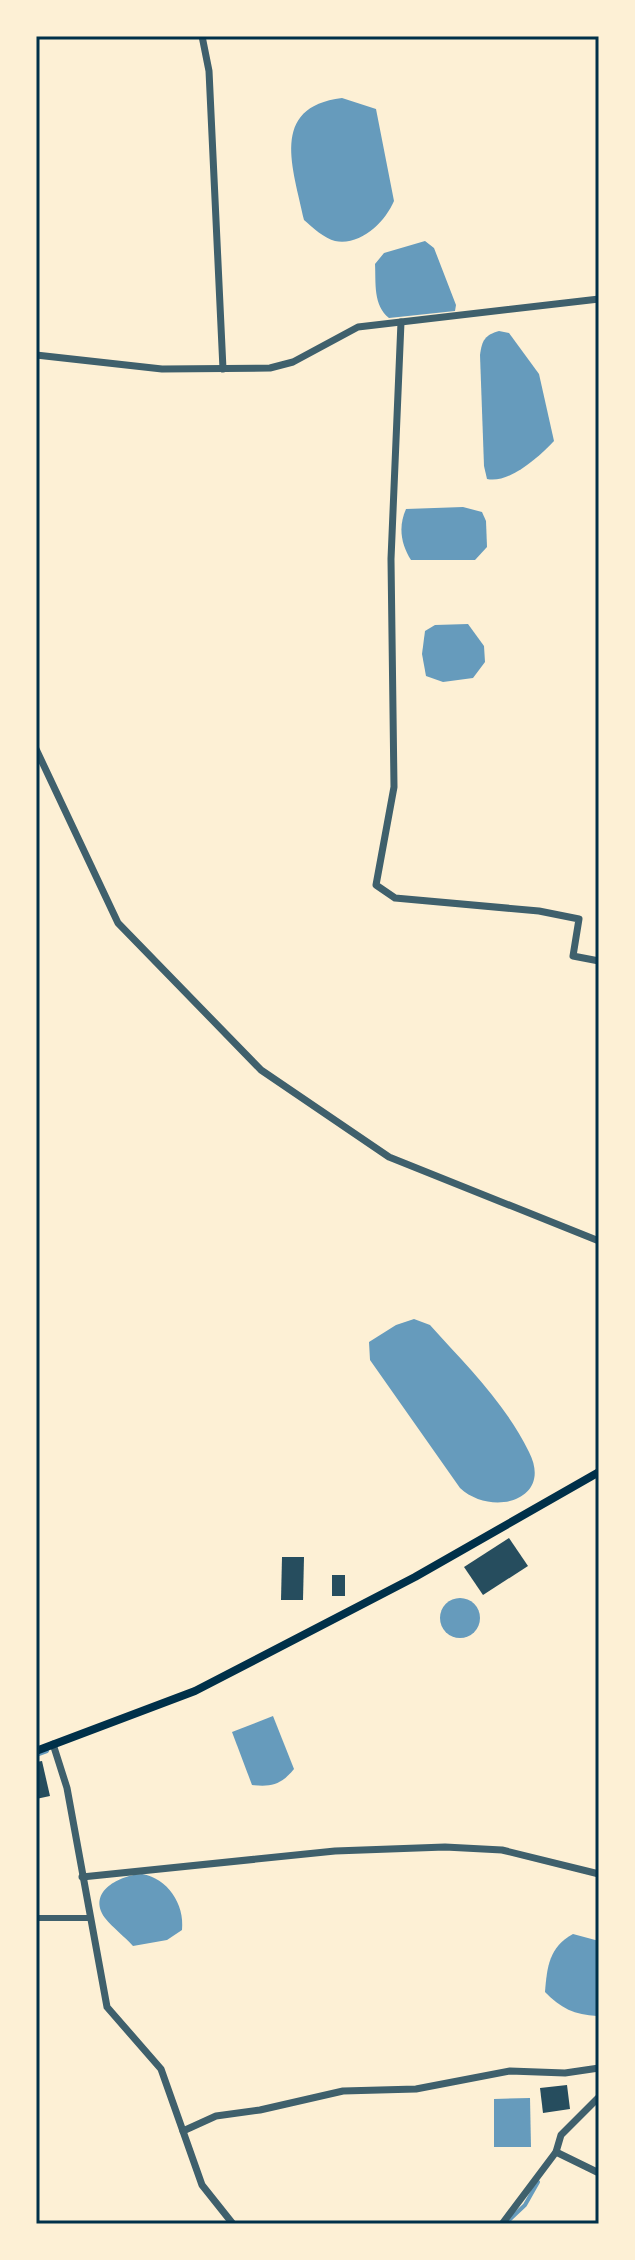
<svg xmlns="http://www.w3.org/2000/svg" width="635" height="2260" font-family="Raleway,sans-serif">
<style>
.water{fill:#669bbc}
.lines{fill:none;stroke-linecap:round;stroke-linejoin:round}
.stream{stroke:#669bbc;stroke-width:4}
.building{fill:#264d5e}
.minor{stroke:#3f606c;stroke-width:6}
.tertiary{stroke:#3f606c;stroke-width:7}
.secondary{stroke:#003049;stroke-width:8}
.neatline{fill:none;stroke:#003049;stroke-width:3}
</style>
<rect width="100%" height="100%" fill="#fdf0d5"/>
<g class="water">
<path d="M342,98L376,109L394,201C385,222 361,246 335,241C325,239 312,227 304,220C294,170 268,107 342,98Z"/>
<path d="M425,241L434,248L456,305L455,311L389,318C373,305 376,283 375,264L384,253Z"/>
<path d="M499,331L509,333L539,374L554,441C539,457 509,484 487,479L484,466L480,355C482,340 485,335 499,331Z"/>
<path d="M463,507L482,512L486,521L487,547L475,560H411C401,544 398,527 406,509Z"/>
<polygon points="468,624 484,646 485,662 473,678 443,682 426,676 422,654 425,631 435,625"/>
<path d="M414,1319L430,1325C466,1365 505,1403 529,1452C554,1501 491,1517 460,1488L370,1360L369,1342L396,1325Z"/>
<circle cx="460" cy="1618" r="20"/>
<path d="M273,1716L294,1769C281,1785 271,1787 252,1785L232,1732Z"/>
<path d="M142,1874C167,1878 185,1904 182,1930L167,1940L133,1946C124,1936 113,1928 105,1918C86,1891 121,1875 142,1874Z"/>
<path d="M573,1934L599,1941L597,2016C575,2015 560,2008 545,1992C547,1967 549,1947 573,1934Z"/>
<polygon points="530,2098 531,2147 494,2147 494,2099"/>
</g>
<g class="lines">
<g class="stream">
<polyline points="36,1755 47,1751"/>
<polyline points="507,2222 525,2205 538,2182"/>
</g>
</g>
<g class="building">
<polygon points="509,1538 528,1566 483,1595 464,1567"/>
<polygon points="282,1557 304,1557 303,1600 281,1600"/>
<rect x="332" y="1575" width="13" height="21"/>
<polygon points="42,1761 50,1796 36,1799 36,1762"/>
<polygon points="567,2085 570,2109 543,2113 540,2088"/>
</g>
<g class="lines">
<polyline class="minor" points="36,1918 89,1918"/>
<g class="tertiary">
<polyline points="202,36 209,71 223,369"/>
<polyline points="401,322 391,559 394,787 376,885 395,898 539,911 579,919 573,956 599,961"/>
<polyline points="36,355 162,369 270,368 293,362 358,327 599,299"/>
<polyline points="36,749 118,923 261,1070 389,1157 599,1241"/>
<polyline points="53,1744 67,1788 107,2007 161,2069 202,2185 233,2224"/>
<polyline points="82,1877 335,1851 445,1847 502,1850 599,1874"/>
<polyline points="183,2131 216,2116 260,2110 343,2091 416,2089 510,2071 565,2073 599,2068"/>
<polyline points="556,2152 599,2173"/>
<polyline points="502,2224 556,2152 561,2135 599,2097"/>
</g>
<polyline class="secondary" points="36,1751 195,1691 415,1577 599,1472"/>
</g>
<rect width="635" height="2260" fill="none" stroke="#fdf0d5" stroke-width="76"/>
<rect x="38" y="38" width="559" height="2184" class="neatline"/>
</svg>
